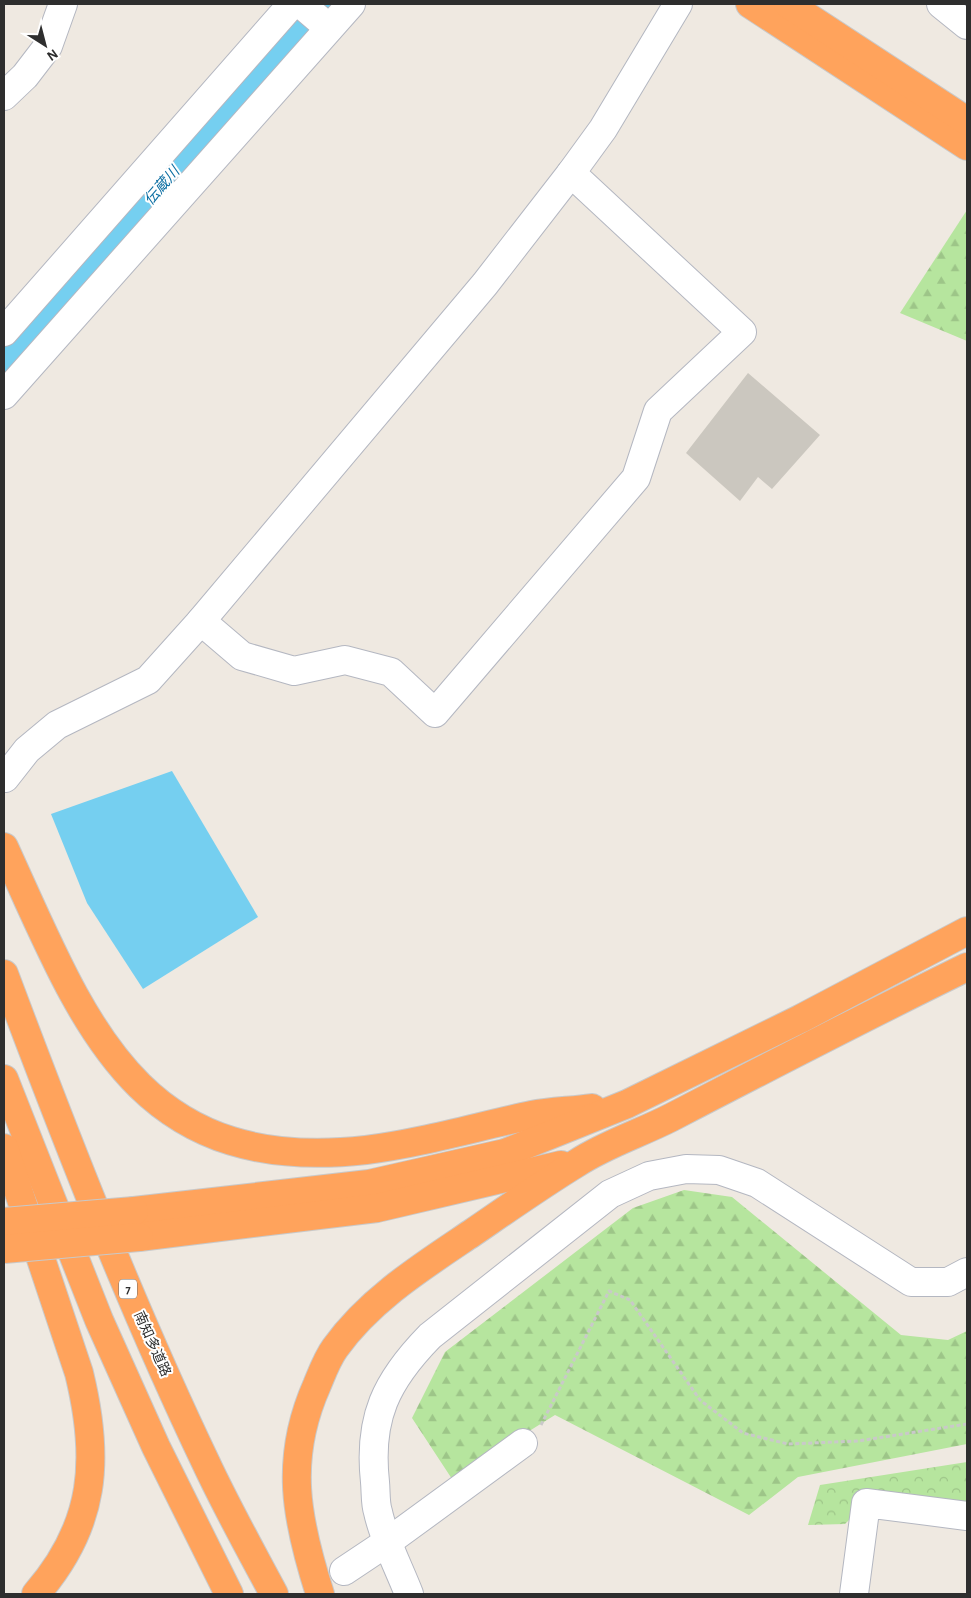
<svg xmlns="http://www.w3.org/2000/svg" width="971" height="1598" font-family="'Alegreya Sans','Noto Sans JP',sans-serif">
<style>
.forest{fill:url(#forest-firs)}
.park{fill:url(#park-crowns)}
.water{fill:#75cff0}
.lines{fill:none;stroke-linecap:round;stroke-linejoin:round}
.river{stroke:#75cff0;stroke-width:48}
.building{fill:#cbc7bf}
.minor-casing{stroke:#b4b7c1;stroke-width:30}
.highway-casing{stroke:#c9c9c9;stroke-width:30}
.path{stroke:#c9c9c9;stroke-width:3;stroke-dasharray:4 2.5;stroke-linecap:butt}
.minor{stroke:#fff;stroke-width:28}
.highway{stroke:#ffa35c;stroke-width:28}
.highway-bridge-casing{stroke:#c9c9c9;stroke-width:30;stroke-linecap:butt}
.highway-bridge{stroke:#ffa35c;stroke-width:28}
.labels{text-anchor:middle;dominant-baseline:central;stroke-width:4;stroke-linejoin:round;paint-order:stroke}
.shield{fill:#fff;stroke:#6d6d6d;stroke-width:1}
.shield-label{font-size:12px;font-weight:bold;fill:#2e2e2e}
.street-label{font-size:14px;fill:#2e2e2e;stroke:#fff}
.water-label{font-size:15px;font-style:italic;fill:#0d6fa3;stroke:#fff}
</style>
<defs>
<pattern id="forest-firs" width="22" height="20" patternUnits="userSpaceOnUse" patternTransform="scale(1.25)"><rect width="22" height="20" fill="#b6e59e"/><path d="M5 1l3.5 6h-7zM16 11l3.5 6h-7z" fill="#9dc588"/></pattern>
<pattern id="park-crowns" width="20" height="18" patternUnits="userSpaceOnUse" patternTransform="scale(1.25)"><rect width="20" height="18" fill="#b6e59e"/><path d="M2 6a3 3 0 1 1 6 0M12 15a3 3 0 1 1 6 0" fill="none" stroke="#9dc588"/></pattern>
</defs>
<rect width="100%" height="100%" fill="#efe9e1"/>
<g class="forest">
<polygon points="967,210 967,341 900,313"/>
<polygon points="684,1190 732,1197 901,1335 948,1340 967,1331 967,1444 798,1477 749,1515 555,1415 452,1479 412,1418 445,1352 633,1208"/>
</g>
<polygon class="park" points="967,1462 967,1516 866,1503 845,1524 808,1525 820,1485"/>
<polygon class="water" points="172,771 258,917 143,989 87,903 51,814"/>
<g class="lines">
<polyline class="river" points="4,368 320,4"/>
</g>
<polygon class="building" points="748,373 820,435 772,489 758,477 740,501 686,453"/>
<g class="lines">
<g class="minor-casing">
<g id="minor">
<polyline points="301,4 329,28"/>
<polyline points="941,4 967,25"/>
<polyline points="4,96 25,76 48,46 63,4"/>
<polyline points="4,332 292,4"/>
<polyline points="4,395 351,4"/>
<polyline points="201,621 242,656 294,671 345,660 391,672 435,713 636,478 658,411 742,332 571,173"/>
<polyline points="5,778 27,750 57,725 148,680 201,621 485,284 571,173 603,129 678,4"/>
<polyline points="344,1571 389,1541 523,1443"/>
<path d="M409,1594C399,1568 384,1540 378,1512C375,1503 376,1492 375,1482C368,1418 386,1381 430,1336L610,1194L649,1176L686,1169L719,1170L757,1183L911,1282H948L967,1272"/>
<polyline points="854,1594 866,1503 967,1516"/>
</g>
</g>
<g class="highway-casing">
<g id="highway">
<polyline points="750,4 967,146"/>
<polyline points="788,4 967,121"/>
<path d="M4,847C84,1022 135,1176 366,1150C422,1143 476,1127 532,1115C551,1111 572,1111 592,1108"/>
<path d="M4,974C66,1139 130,1304 206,1463C227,1508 251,1551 274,1594"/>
<polyline points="4,1079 99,1320 156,1447 229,1594"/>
<path d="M4,1148L79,1373C100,1459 96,1525 36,1594"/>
<polyline points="134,1211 369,1184 505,1153 627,1104 800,1019 967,931"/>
<polyline points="139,1237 377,1208 561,1165"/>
<path d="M320,1594C296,1519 284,1459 317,1385C322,1373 327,1359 335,1348C370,1299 423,1266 472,1233C507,1209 541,1185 577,1163C606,1144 641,1133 672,1117C770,1066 868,1015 967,967"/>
</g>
</g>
<polyline class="path" points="541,1425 609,1291 630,1300 700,1400 743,1433 788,1444 858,1441 967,1424"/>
<use href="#minor" class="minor"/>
<use href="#highway" class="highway"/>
<g class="highway-bridge-casing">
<g id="highway-bridge">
<polyline points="4,1222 134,1211"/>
<polyline points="4,1249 139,1237"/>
</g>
</g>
<use href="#highway-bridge" class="highway-bridge"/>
</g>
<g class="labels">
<rect class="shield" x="119" y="1279.5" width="18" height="19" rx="4"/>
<g class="shield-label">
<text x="128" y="1289">7</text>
</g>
<g class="street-label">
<text transform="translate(152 1344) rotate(66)">南知多道路</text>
</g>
<g class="water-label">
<text transform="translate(162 186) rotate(-49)">伝蔵川</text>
</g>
</g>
<rect width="971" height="1598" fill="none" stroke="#2e2e2e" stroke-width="10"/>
<g transform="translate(45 45) rotate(144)" stroke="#ffffff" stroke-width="4" paint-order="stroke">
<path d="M0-4L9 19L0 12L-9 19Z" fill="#2e2e2e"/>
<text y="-8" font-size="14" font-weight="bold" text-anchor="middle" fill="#2e2e2e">N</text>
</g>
</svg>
